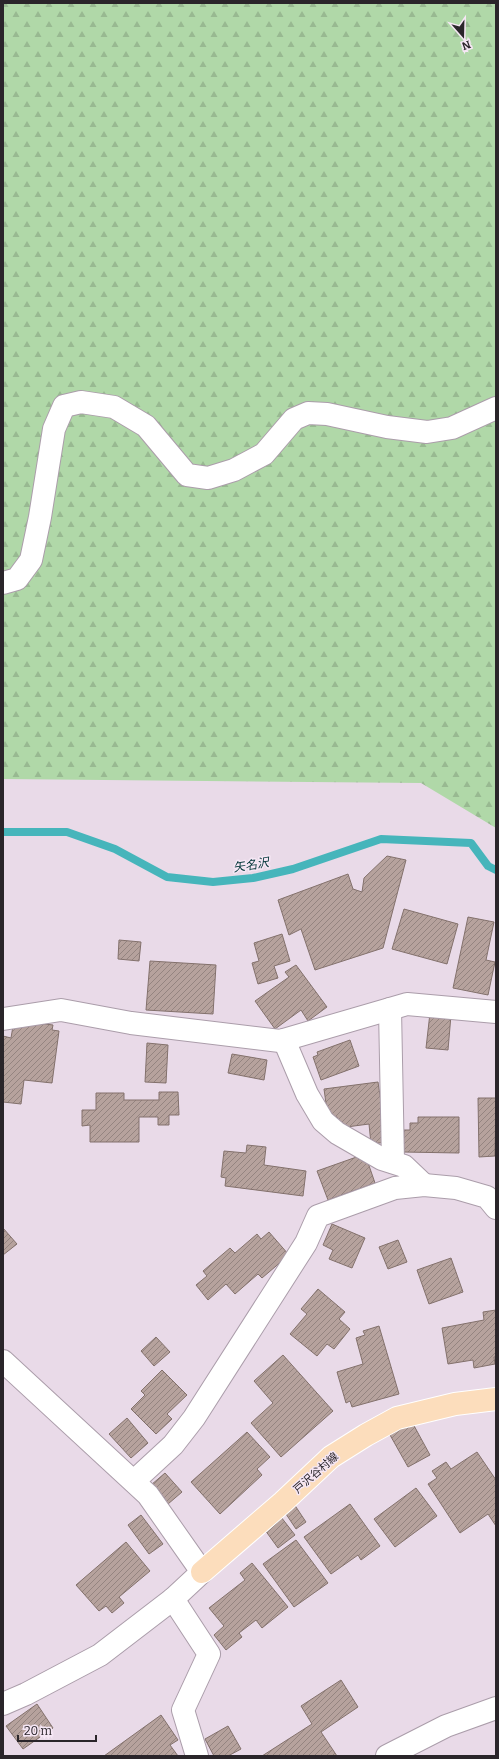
<svg xmlns="http://www.w3.org/2000/svg" width="499" height="1759" font-family="Bitter,'Noto Sans JP',serif">
<style>
.forest{fill:url(#forest-firs)}
.lines{fill:none;stroke-linecap:round;stroke-linejoin:round}
.stream{stroke:#46b5bb;stroke-width:8}
.building{fill:url(#building-hatch);stroke:#83716c}
.minor-casing{stroke:#ab9daa;stroke-width:24}
.major-casing{stroke:#fff;stroke-width:24}
.minor{stroke:#fff;stroke-width:22}
.major{stroke:#fcddbc;stroke-width:22}
.labels{text-anchor:middle;dominant-baseline:central;stroke-width:3;stroke-linejoin:round;paint-order:stroke}
.street-label{font-size:11px;fill:#2a252a;stroke:#f6e7f5}
.water-label{font-size:12px;font-style:italic;fill:#003437;stroke:#f6e7f5}
</style>
<defs>
<pattern id="forest-firs" width="22" height="20" patternUnits="userSpaceOnUse"><rect width="22" height="20" fill="#b0d8a8"/><path d="M5 1l3.5 6h-7zM16 11l3.5 6h-7z" fill="#98b991"/></pattern>
<pattern id="building-hatch" width="6" height="6" patternUnits="userSpaceOnUse"><rect width="6" height="6" fill="#b6a29d"/><path d="M-1 1l2-2M0 6l6-6M5 7l2-2" fill="none" stroke="#948480"/></pattern>
</defs>
<rect width="100%" height="100%" fill="#e9dae8"/>
<polygon class="forest" points="3,3 496,3 496,828 421,783 3,779"/>
<g class="lines">
<polyline class="stream" points="3,832 67,832 115,849 167,877 213,882 253,878 293,869 381,839 471,843 488,866 496,870"/>
</g>
<g class="building">
<polygon points="387,856 406,860 383,948 315,970 301,929 289,935 278,900 348,874 353,889 362,892 364,878"/>
<polygon points="404,909 458,924 447,964 392,949"/>
<polygon points="468,917 494,922 486,960 495,962 488,995 453,988"/>
<polygon points="282,934 290,961 274,966 278,978 258,984 252,963 259,961 254,943"/>
<polygon points="119,940 141,942 139,961 118,959"/>
<polygon points="150,961 216,965 213,1014 146,1010"/>
<polygon points="296,965 327,1007 308,1021 301,1010 275,1029 255,1001 289,977 285,972"/>
<polygon points="430,1013 451,1015 448,1050 426,1048"/>
<polygon points="14,1020 53,1025 52,1030 59,1031 52,1083 24,1080 21,1104 3,1102 3,1036 11,1038"/>
<polygon points="350,1040 359,1066 321,1080 313,1057 318,1055 317,1052"/>
<polygon points="147,1043 168,1045 166,1083 145,1082"/>
<polygon points="232,1054 267,1060 264,1080 228,1073"/>
<polygon points="378,1082 387,1142 371,1144 369,1124 339,1128 337,1117 328,1118 324,1089"/>
<polygon points="159,1092 178,1092 179,1115 169,1115 169,1125 158,1125 158,1117 139,1117 139,1142 90,1142 90,1125 82,1126 82,1110 96,1110 96,1093 124,1093 124,1100 159,1100"/>
<polygon points="478,1098 496,1098 495,1156 479,1157"/>
<polygon points="418,1117 459,1117 459,1153 403,1152 404,1130 410,1130 410,1123 418,1123"/>
<polygon points="247,1145 266,1147 264,1165 306,1171 303,1196 225,1186 226,1178 221,1177 224,1151 246,1153"/>
<polygon points="365,1154 375,1183 328,1200 317,1171"/>
<polygon points="332,1224 365,1238 352,1268 329,1259 333,1250 323,1245"/>
<polygon points="3,1228 17,1244 3,1255"/>
<polygon points="269,1232 289,1255 262,1278 258,1274 235,1294 226,1284 208,1300 196,1285 207,1276 203,1271 230,1248 235,1253 257,1234 261,1239"/>
<polygon points="398,1240 407,1262 388,1269 379,1247"/>
<polygon points="451,1258 463,1292 429,1304 417,1270"/>
<polygon points="318,1289 345,1312 339,1319 350,1329 334,1349 327,1344 317,1356 290,1334 307,1314 301,1309"/>
<polygon points="496,1310 496,1357 494,1357 495,1364 474,1368 473,1360 448,1364 442,1328 484,1320 483,1312"/>
<polygon points="379,1326 399,1394 352,1407 350,1401 346,1403 337,1372 363,1364 356,1338 365,1335 363,1331"/>
<polygon points="156,1337 170,1352 154,1366 141,1351"/>
<polygon points="283,1355 333,1411 281,1457 251,1423 273,1403 254,1381"/>
<polygon points="162,1370 187,1395 167,1414 172,1419 156,1434 131,1409 145,1395 141,1391"/>
<polygon points="127,1418 148,1443 131,1458 109,1434"/>
<polygon points="412,1422 430,1455 408,1467 390,1435"/>
<polygon points="247,1432 270,1457 257,1469 262,1475 220,1514 191,1482"/>
<polygon points="477,1452 496,1480 496,1526 488,1514 460,1533 428,1484 437,1478 432,1471 446,1462 451,1469"/>
<polygon points="165,1473 182,1492 168,1504 151,1485"/>
<polygon points="416,1488 437,1516 395,1547 374,1519"/>
<polygon points="294,1504 306,1522 296,1529 284,1511"/>
<polygon points="350,1504 380,1546 361,1560 358,1555 331,1574 304,1537"/>
<polygon points="141,1515 163,1544 149,1554 128,1525"/>
<polygon points="281,1517 295,1535 278,1548 265,1530"/>
<polygon points="296,1540 328,1583 294,1607 263,1564"/>
<polygon points="126,1542 150,1571 119,1597 124,1603 112,1613 106,1606 99,1611 76,1585"/>
<polygon points="252,1563 288,1607 262,1628 256,1620 239,1633 242,1637 226,1650 214,1635 224,1626 209,1608 245,1580 240,1573"/>
<polygon points="341,1680 358,1707 321,1732 337,1756 262,1756 312,1724 301,1706"/>
<polygon points="37,1704 53,1728 23,1749 6,1726"/>
<polygon points="161,1715 178,1740 170,1745 178,1756 104,1756"/>
<polygon points="228,1726 241,1749 228,1756 214,1756 205,1739"/>
</g>
<g class="lines">
<g class="minor-casing">
<g id="minor">
<polyline points="3,583 17,579 31,560 40,517 54,429 64,406 81,402 114,407 146,426 187,475 208,478 234,470 264,454 294,419 308,413 327,414 387,427 427,432 452,428 496,408"/>
<polyline points="390,1009 393,1162"/>
<polyline points="3,1019 61,1010 131,1023 280,1041 407,1004 496,1012"/>
<polyline points="284,1040 307,1094 323,1121 337,1133 382,1159 404,1166 424,1185"/>
<polyline points="3,1361 148,1495 202,1572 173,1599 100,1655 26,1694 3,1704"/>
<polyline points="134,1481 173,1445 194,1418 306,1243 318,1216 395,1188 424,1185 456,1188 487,1197 496,1208"/>
<polyline points="173,1599 209,1654 183,1710 197,1756"/>
<polyline points="387,1756 446,1726 496,1708"/>
</g>
</g>
<g class="major-casing">
<polyline id="major" points="202,1572 283,1502 331,1457 366,1435 397,1418 455,1404 496,1399"/>
</g>
<use href="#minor" class="minor"/>
<use href="#major" class="major"/>
</g>
<g class="labels">
<g class="street-label">
<text transform="translate(316 1473) rotate(-41)">戸沢谷村線</text>
</g>
<g class="water-label">
<text transform="translate(251 865) rotate(-9)">矢名沢</text>
</g>
</g>
<rect width="499" height="1759" fill="none" stroke="#2a252a" stroke-width="8"/>
<g transform="translate(463 36) rotate(160)" stroke="#f6e7f5" stroke-width="3" paint-order="stroke">
<path d="M0-3L7 15L0 10L-7 15Z" fill="#2a252a"/>
<text y="-6" font-size="11" font-weight="bold" text-anchor="middle" fill="#2a252a">N</text>
</g>
<path d="M18 1735v6h78v-6" fill="none" stroke="#2a252a" stroke-width="2"/>
<text x="24" y="1735" font-size="12" fill="#2a252a" stroke="#f6e7f5" stroke-width="3" paint-order="stroke">20 m</text>
</svg>
